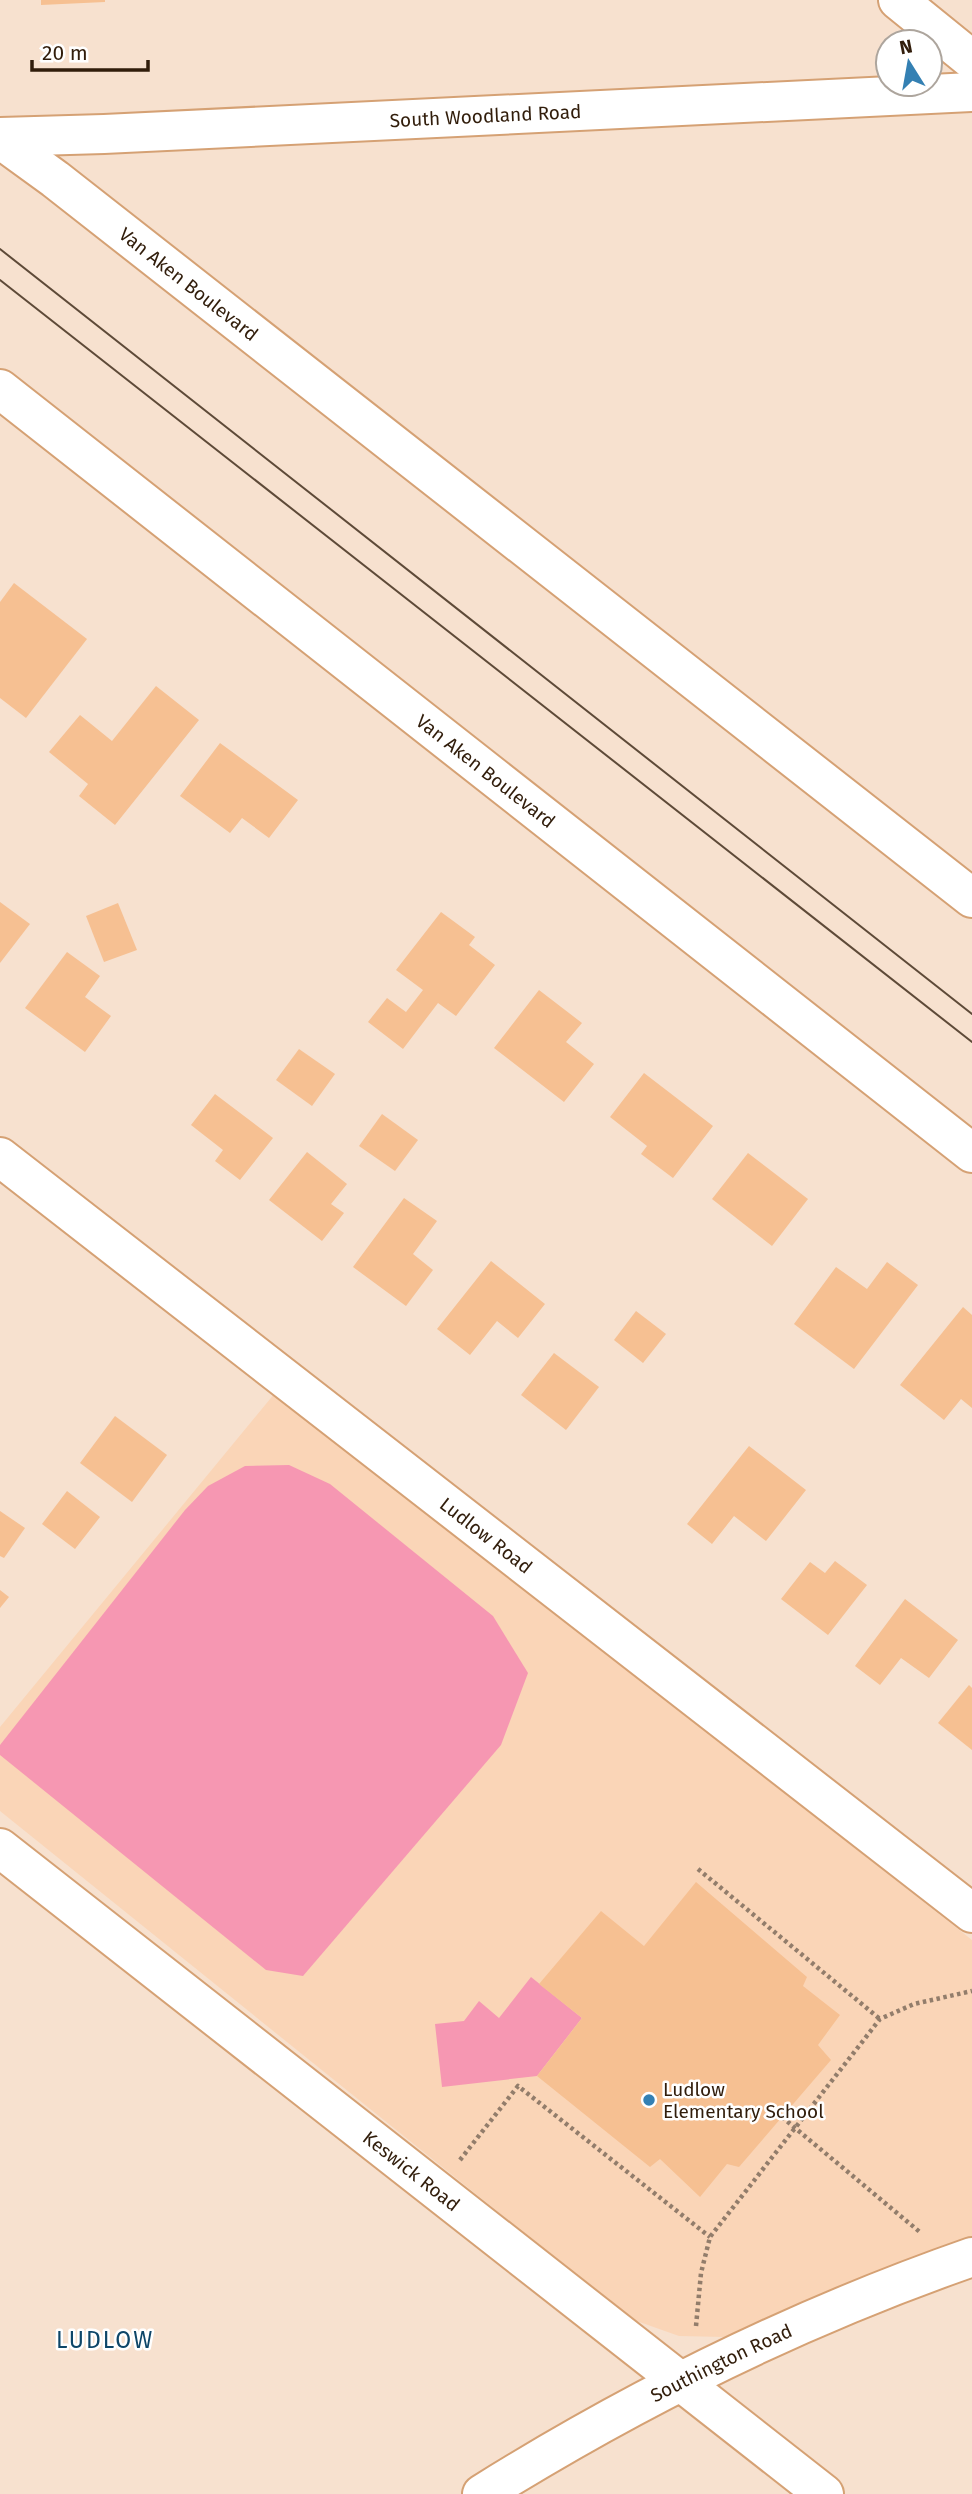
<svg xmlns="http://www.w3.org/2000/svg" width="972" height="2494" font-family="'Fira Sans',sans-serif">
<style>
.built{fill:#fad5b7}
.green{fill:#f697b2}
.building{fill:#f6c092}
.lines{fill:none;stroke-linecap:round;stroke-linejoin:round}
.minor-casing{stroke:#d5a174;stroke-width:42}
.major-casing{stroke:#d5a174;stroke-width:42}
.path{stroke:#927d6b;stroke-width:4.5;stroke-dasharray:3.5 3.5;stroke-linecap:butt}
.minor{stroke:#fff;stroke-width:38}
.major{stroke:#fff;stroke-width:38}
.tram{stroke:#5e4a38;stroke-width:2}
.poi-dot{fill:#3480b3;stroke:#fff;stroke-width:2.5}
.labels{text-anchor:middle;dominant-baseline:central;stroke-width:5;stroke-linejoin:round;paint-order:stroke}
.street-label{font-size:19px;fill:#311d0b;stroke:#fff}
.poi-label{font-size:19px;fill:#311d0b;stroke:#fff;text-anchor:start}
.quarter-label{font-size:23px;letter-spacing:2px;fill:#0e4668;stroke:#fff}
</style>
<rect width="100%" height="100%" fill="#f7e1cf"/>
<polygon class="built" points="275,1393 972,1940 972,2239 911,2260 724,2337 679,2336 631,2319 0,1811 0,1727"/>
<g class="green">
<polygon points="289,1465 330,1484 493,1616 528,1673 501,1745 303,1976 266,1970 0,1755 0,1745 185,1510 208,1486 245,1466"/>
<polygon points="531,1977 582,2018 537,2076 442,2087 435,2024 464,2021 479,2001 499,2018"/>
</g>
<g class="building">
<polygon points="41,0 105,0 105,2 41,5"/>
<polygon points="14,583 87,639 26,718 0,698 0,602"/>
<polygon points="156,686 199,720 115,825 79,796 88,784 49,752 80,715 112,741"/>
<polygon points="220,743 298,800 269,838 242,818 230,833 180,796"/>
<polygon points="0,902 30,924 0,963"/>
<polygon points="118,903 137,950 104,962 86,916"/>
<polygon points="441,912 475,937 469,945 495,965 456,1016 438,1003 403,1049 368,1022 387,998 406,1012 423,990 396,970"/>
<polygon points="67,952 100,976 85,997 111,1016 85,1052 25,1008"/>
<polygon points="539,990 582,1023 566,1042 594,1064 564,1102 494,1048"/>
<polygon points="299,1049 335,1074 312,1106 276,1080"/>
<polygon points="644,1073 713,1126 673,1178 641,1154 647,1146 610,1117"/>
<polygon points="215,1094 273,1138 240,1180 215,1161 223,1150 191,1125"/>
<polygon points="382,1114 418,1140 395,1171 359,1146"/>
<polygon points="307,1152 347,1184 331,1204 344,1213 322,1241 269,1200"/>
<polygon points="748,1153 808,1199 772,1246 712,1199"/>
<polygon points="404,1198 437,1221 413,1254 433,1270 406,1306 353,1267"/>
<polygon points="491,1261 545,1304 518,1338 497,1321 470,1355 437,1329"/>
<polygon points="887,1262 918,1285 854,1369 794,1324 836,1267 867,1289"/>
<polygon points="963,1307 972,1315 972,1408 961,1399 944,1420 900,1385"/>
<polygon points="636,1311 666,1334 643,1363 614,1340"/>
<polygon points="554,1353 599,1387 566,1430 521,1395"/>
<polygon points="115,1416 167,1455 132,1502 80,1463"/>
<polygon points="749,1446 806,1490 766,1541 734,1516 712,1544 687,1524"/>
<polygon points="67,1491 100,1517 75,1549 42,1524"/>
<polygon points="0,1511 25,1528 4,1558 0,1556"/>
<polygon points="835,1561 867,1585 828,1635 781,1599 810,1562 825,1573"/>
<polygon points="0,1590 9,1597 0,1608"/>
<polygon points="905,1599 958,1640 929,1678 901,1658 880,1685 855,1666"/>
<polygon points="969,1685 972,1688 972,1750 938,1723"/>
<polygon points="696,1882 807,1977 803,1986 840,2015 818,2045 831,2060 739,2167 727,2164 700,2197 660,2159 650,2167 537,2076 582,2018 539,1984 601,1911 644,1946"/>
</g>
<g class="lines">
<g class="minor-casing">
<g id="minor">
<polyline points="898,0 972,60"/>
<path id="s1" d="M0,137L104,134L972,92"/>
<path id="s2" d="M0,1157L972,1913"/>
<path id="s3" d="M0,1848L824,2494"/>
<path id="s4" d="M482,2494C636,2398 800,2317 972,2257"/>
</g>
</g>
<g class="major-casing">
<g id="major">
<path id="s5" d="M0,139L55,179L972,898"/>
<path id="s6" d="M0,389L972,1153"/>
</g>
</g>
<g class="path">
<polyline points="698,1869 880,2019"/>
<polyline points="782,2117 921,2233"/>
<polyline points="460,2160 518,2086 710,2237"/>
<polyline points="696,2326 701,2273 710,2237 880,2019 914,2004 972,1991"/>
</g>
<use href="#minor" class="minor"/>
<use href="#major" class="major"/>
<g class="tram">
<polyline points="0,249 972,1014"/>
<polyline points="0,280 972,1042"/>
</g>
</g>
<circle class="poi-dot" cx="649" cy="2100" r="7"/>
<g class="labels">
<g class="street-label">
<text stroke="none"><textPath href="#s1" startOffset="486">South Woodland Road</textPath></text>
<text stroke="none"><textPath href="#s5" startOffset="238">Van Aken Boulevard</textPath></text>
<text stroke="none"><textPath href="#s6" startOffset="618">Van Aken Boulevard</textPath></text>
<text stroke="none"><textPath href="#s2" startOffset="616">Ludlow Road</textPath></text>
<text stroke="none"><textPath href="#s3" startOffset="523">Keswick Road</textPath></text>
<text stroke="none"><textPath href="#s4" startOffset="273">Southington Road</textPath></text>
</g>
<g class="poi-label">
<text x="663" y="2089">Ludlow<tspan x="663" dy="22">Elementary School</tspan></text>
</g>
<g class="quarter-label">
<text x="105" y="2340">LUDLOW</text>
</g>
</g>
<g transform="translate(909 63) rotate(349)"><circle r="33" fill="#ffffff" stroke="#ada59d" stroke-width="2"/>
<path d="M0-5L12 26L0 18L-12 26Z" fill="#3480b3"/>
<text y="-10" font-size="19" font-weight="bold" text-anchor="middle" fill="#311d0b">N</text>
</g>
<path d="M32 60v10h116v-10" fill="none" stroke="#311d0b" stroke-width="3.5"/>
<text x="42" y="60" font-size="21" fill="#311d0b" stroke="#ffffff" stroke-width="5" paint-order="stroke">20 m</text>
</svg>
